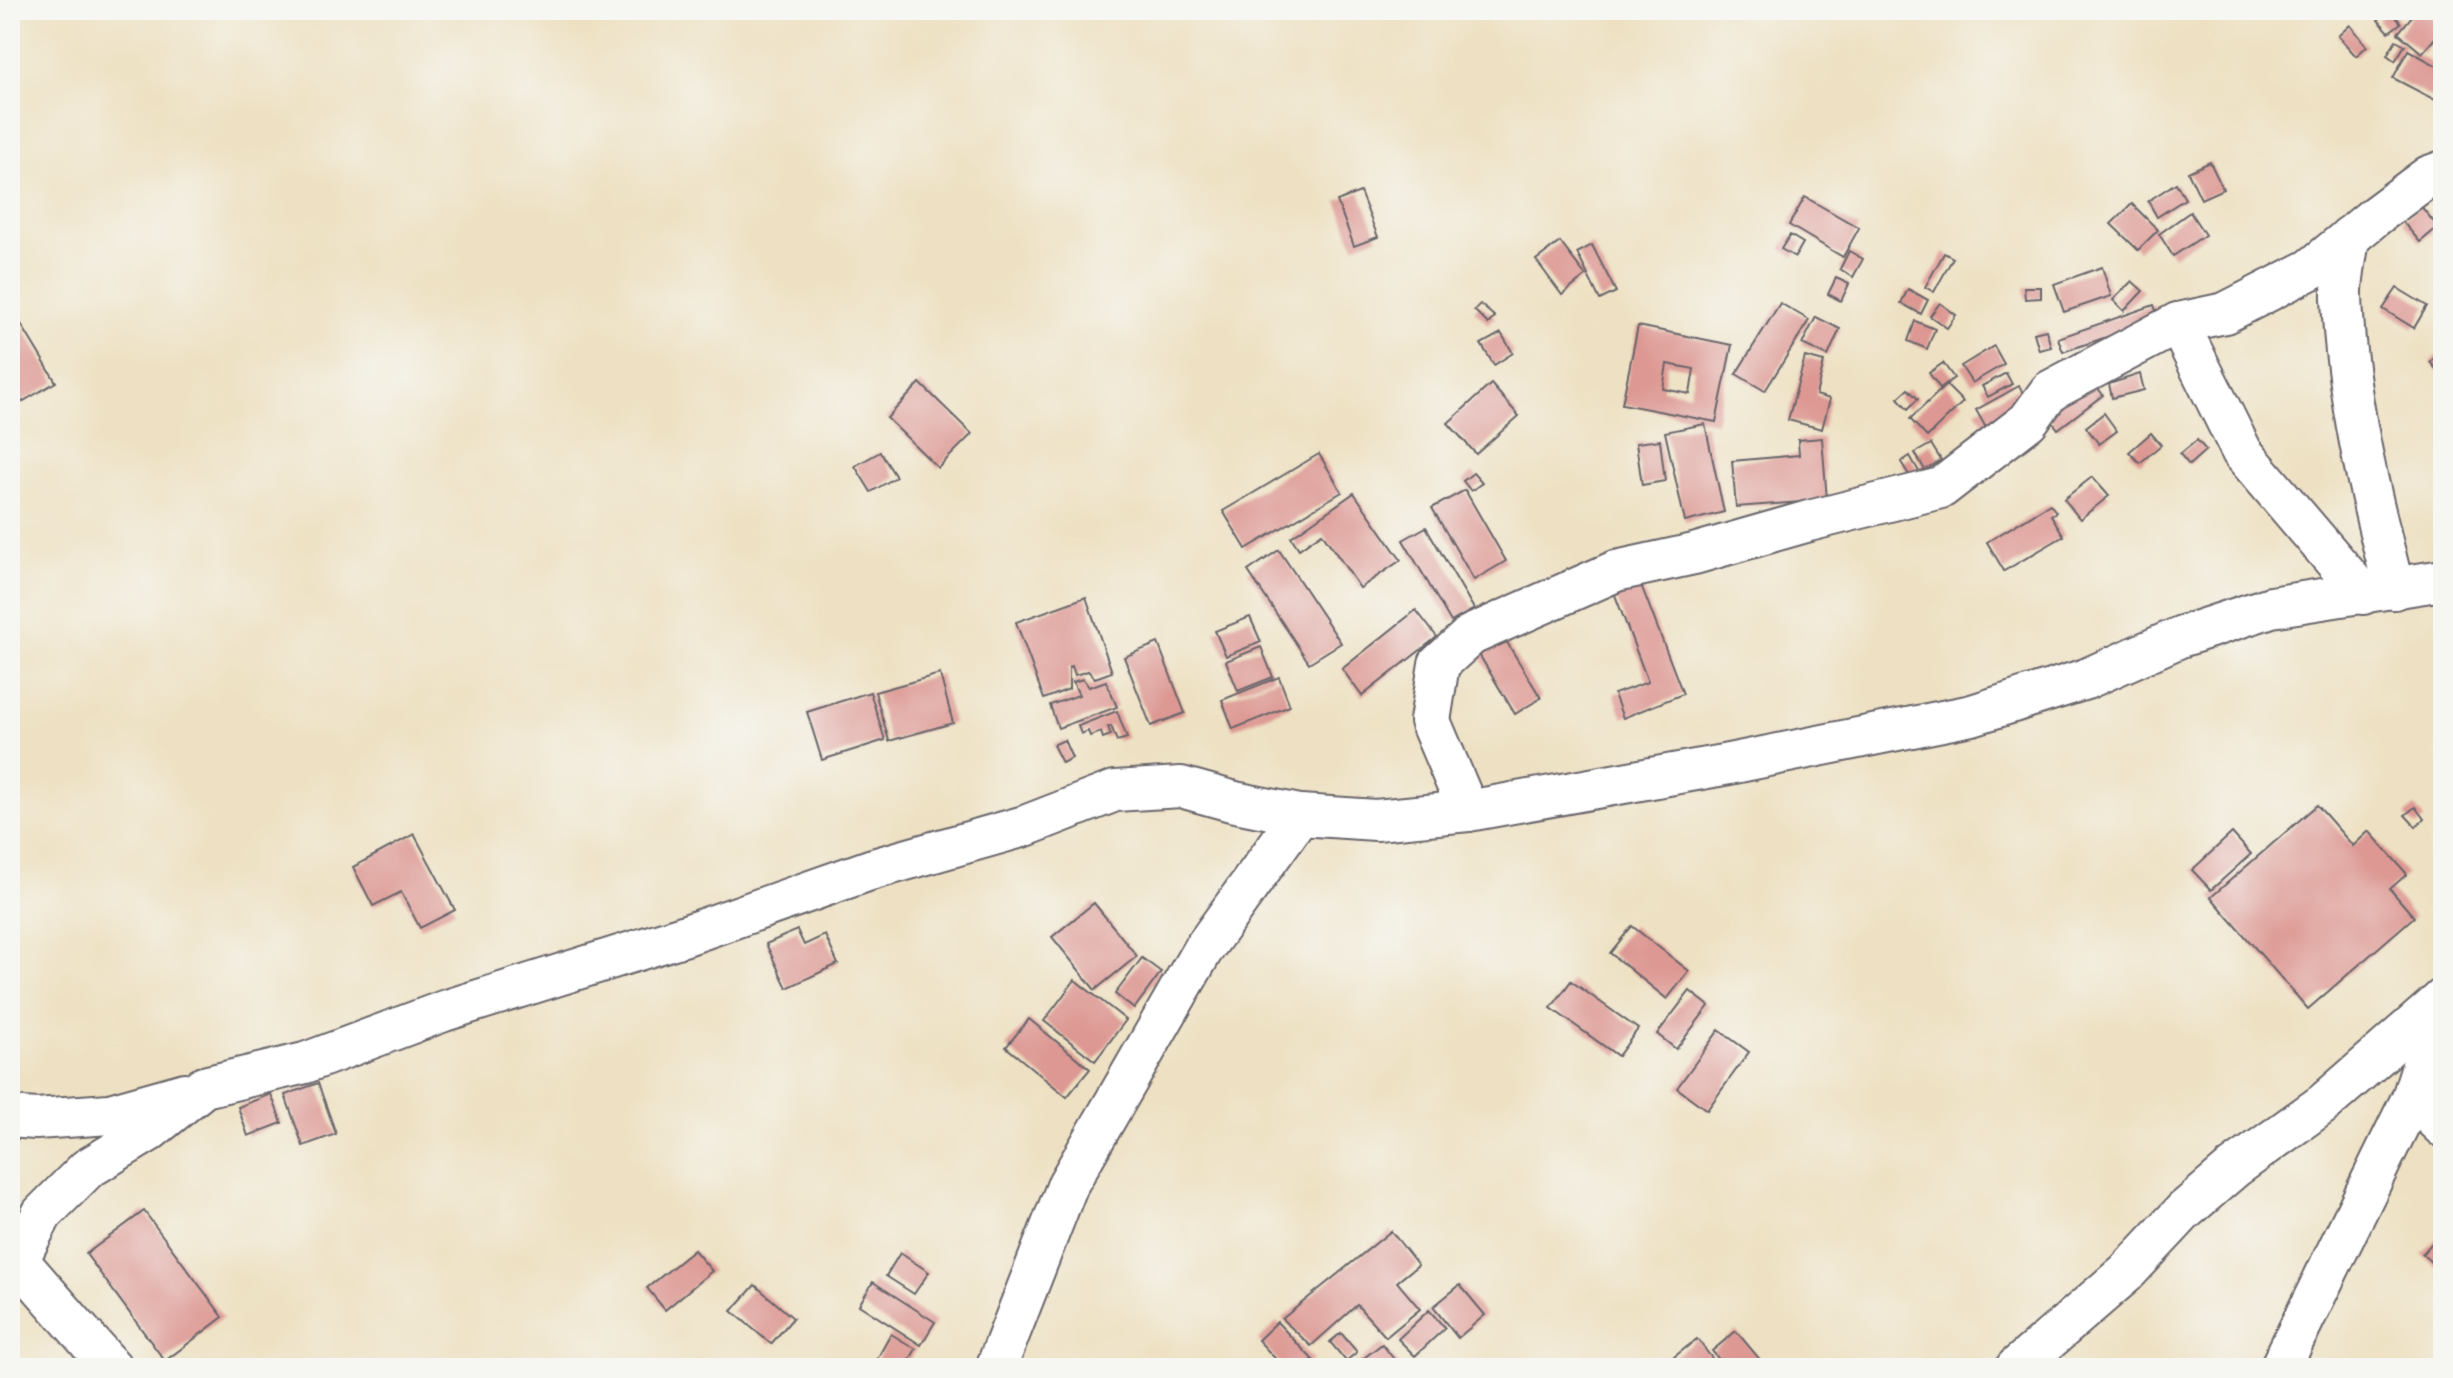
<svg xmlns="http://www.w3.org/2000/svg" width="2453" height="1378" font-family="'Playpen Sans',sans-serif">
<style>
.building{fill:#dd9893;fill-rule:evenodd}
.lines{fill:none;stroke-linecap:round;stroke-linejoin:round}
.minor-casing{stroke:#69656b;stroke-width:44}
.minor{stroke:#fff;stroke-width:40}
</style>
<rect width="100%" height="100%" fill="#f6f6f2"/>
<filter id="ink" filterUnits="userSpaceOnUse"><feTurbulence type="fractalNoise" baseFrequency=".0125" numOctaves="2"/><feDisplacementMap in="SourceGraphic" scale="16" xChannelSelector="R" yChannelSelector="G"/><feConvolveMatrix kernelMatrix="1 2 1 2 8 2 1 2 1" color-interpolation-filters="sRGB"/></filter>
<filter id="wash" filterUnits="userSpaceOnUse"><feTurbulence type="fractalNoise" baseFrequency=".006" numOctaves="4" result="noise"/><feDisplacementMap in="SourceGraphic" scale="32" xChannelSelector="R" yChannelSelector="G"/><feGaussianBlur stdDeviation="1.8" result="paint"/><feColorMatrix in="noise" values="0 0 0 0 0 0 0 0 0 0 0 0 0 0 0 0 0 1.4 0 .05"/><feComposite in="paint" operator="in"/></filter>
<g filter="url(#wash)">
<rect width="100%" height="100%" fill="#eee1c3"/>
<g id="blocks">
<g class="building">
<polygon points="2390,10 2401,23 2389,32 2378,20"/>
<polygon points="2417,10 2443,10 2443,29 2422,53 2398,33"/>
<polygon points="2350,25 2367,46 2356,56 2338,36"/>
<polygon points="2396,40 2405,45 2395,61 2387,55"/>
<polygon points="2408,50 2443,69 2443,86 2435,100 2393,78"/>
<polygon points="2210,162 2223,189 2201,199 2188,172"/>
<polygon points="2176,183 2185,199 2157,217 2148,201"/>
<polygon points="1360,192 1378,237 1354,246 1337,201"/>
<polygon points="1805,197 1859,228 1843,257 1789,225"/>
<polygon points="2132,204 2158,230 2138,250 2111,224"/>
<polygon points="2420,205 2438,227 2420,242 2402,221"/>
<polygon points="2190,212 2205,235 2173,256 2159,234"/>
<polygon points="1790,235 1803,243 1795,257 1781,249"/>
<polygon points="1560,242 1586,276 1562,295 1536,260"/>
<polygon points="1592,245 1616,292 1600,300 1577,253"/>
<polygon points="1849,251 1863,259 1853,277 1840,269"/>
<polygon points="1944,253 1953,258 1934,292 1925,287"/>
<polygon points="2102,267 2111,296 2064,312 2054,284"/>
<polygon points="1836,278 1849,284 1841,301 1828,294"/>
<polygon points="2132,281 2143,291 2124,311 2113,300"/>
<polygon points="2024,287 2041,287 2041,298 2025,299"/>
<polygon points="2397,288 2427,306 2414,328 2383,309"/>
<polygon points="1908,289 1928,300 1921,314 1901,303"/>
<polygon points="1780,303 1809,320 1765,391 1736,374"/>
<polygon points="1940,303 1956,315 1947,328 1930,316"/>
<polygon points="1480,304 1495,317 1488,324 1474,310"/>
<polygon points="2154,305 2159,319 2063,352 2058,338"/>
<polygon points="1816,317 1840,329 1828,356 1802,344"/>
<polygon points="1915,321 1935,329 1927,349 1908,341"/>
<polygon points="21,324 56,382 10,409 10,330"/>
<path d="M1638,326L1732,345L1716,422L1622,404ZM1667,364L1694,369L1690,394L1663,389Z"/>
<polygon points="2046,330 2051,347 2039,350 2034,333"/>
<polygon points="1501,333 1513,353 1494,365 1481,344"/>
<polygon points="1994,346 2004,364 1972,383 1961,366"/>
<polygon points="2443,350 2443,377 2430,362"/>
<polygon points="1805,357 1824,362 1816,395 1830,399 1822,429 1788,420"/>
<polygon points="1943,363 1954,378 1940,388 1929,373"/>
<polygon points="2006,373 2012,384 1988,397 1982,386"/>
<polygon points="2087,374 2103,395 2058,429 2042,408"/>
<polygon points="2140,374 2144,390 2112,398 2109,384"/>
<polygon points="920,383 972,434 938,468 887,418"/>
<polygon points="1491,384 1519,416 1476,454 1448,423"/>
<polygon points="1946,385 1963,402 1927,437 1910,419"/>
<polygon points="2019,386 2033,410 1990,435 1976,410"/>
<polygon points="1908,389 1918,399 1908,409 1898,398"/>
<polygon points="2104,413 2117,431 2099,444 2086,427"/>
<polygon points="1705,424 1724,512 1685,522 1665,432"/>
<polygon points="2151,433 2161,445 2140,463 2129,452"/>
<polygon points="1822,438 1827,500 1736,507 1732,461 1799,455 1798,440"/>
<polygon points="1660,440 1665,481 1642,485 1636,443"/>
<polygon points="2197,440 2206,450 2189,465 2180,454"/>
<polygon points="1931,444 1941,460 1925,470 1915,453"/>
<polygon points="880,452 896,477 871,492 855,466"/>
<polygon points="1319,454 1342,492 1246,549 1223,511"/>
<polygon points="1910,456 1921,475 1912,480 1901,462"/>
<polygon points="1473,473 1482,483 1471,491 1463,481"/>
<polygon points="2092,477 2109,496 2080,519 2064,499"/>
<polygon points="1465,490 1506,561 1474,580 1432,508"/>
<polygon points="1354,493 1401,560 1360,588 1322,533 1299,549 1291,537"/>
<polygon points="2050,504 2056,512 2051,515 2064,536 2004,571 1987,542"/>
<polygon points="1426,527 1474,609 1451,622 1403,540"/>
<polygon points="1279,550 1341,643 1309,663 1248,571"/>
<polygon points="1638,577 1683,694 1623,718 1614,694 1648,682 1612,587"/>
<polygon points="1086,597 1112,672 1095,678 1088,671 1075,675 1072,666 1069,667 1069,689 1044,699 1016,622"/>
<polygon points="1416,610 1437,637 1362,696 1342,669"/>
<polygon points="1250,617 1261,642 1226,656 1215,631"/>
<polygon points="1500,631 1541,698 1515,714 1474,646"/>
<polygon points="1158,643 1185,713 1151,726 1124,657"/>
<polygon points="1261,647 1273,677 1238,691 1226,661"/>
<polygon points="940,674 953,723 889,741 875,692"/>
<polygon points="1279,677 1290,706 1233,729 1222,700"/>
<polygon points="1083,679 1089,687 1106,681 1117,707 1058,728 1050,705 1079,695 1073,682"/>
<polygon points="870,692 885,740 822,760 807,712"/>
<polygon points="1117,711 1127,738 1117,741 1111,726 1108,727 1111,735 1103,738 1101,732 1090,736 1088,731 1081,734 1078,726"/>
<polygon points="1064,740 1072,758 1062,763 1053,745"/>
<polygon points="2317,805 2353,846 2369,831 2407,874 2390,889 2414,917 2308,1009 2211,897"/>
<polygon points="2415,807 2424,819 2416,827 2405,815"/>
<polygon points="2232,833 2251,854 2211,890 2192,870"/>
<polygon points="414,834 455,910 420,928 401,892 373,906 353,867"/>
<polygon points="1094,903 1137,956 1095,990 1052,937"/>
<polygon points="1632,926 1689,971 1667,999 1610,953"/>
<polygon points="797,930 804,945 825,935 838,964 787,988 766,944"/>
<polygon points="1142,958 1161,972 1134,1009 1115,994"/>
<polygon points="1075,980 1126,1020 1095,1061 1044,1021"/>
<polygon points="1571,981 1638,1029 1618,1056 1551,1008"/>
<polygon points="1690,991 1709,1006 1676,1049 1657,1034"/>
<polygon points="1029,1019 1090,1069 1067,1097 1006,1047"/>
<polygon points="1719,1030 1749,1052 1707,1110 1677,1088"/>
<polygon points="318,1083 336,1134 303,1146 285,1095"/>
<polygon points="271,1094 282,1123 248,1136 238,1107"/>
<polygon points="144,1211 223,1317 165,1361 86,1254"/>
<polygon points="1391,1231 1418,1265 1397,1282 1420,1309 1386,1337 1357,1305 1311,1346 1282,1319"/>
<polygon points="2443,1231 2443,1273 2422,1254"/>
<polygon points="694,1250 712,1271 665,1310 647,1288"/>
<polygon points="900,1253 929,1272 914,1294 886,1276"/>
<polygon points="873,1282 935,1322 921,1345 859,1305"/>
<polygon points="755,1285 793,1318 771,1344 732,1311"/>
<polygon points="1460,1285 1485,1315 1458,1338 1433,1307"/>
<polygon points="1429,1310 1445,1328 1415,1356 1398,1339"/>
<polygon points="1277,1322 1313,1360 1304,1368 1284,1368 1258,1340"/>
<polygon points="1736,1331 1767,1368 1726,1368 1712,1351"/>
<polygon points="1341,1333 1357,1352 1346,1361 1330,1342"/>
<polygon points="891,1334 916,1349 905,1368 872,1368"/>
<polygon points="1697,1339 1718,1366 1716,1368 1660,1368"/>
<polygon points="1382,1344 1401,1368 1351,1368"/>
</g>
</g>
</g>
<g filter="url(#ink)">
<use href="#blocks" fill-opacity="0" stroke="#69656b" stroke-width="2"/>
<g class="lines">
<g class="minor-casing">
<g id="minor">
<path d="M2349,237C2347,257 2341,279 2342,298C2346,396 2370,495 2394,589"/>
<polyline points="2178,323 2242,452 2363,594"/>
<polyline points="1468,811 1430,721 1439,664 1471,635 1616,571 1694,554 1809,521 1941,488 2028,421 2050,391 2178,323 2225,313 2311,269 2374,217 2429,176 2443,171"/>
<polyline points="2412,1098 2443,1127"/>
<polyline points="10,1117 36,1119 110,1114 185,1093"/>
<polyline points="10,1251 112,1368"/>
<polyline points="10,1265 18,1261 42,1214 87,1169 148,1132 204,1087 305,1063 444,1011 686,935 870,870 1025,826 1115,791 1181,787 1235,802 1300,815 1376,820 1468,811 1729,764 1972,715 2086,679 2180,637 2271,607 2443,580"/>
<polyline points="996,1368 1068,1184 1202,951 1300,815"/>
<polyline points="2016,1368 2126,1273 2184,1211 2234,1168 2323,1104 2443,999"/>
<polyline points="2280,1368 2412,1098 2443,999"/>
</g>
</g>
<use href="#minor" class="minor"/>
</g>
</g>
<rect width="2453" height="1378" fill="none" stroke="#f6f6f2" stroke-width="40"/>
</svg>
